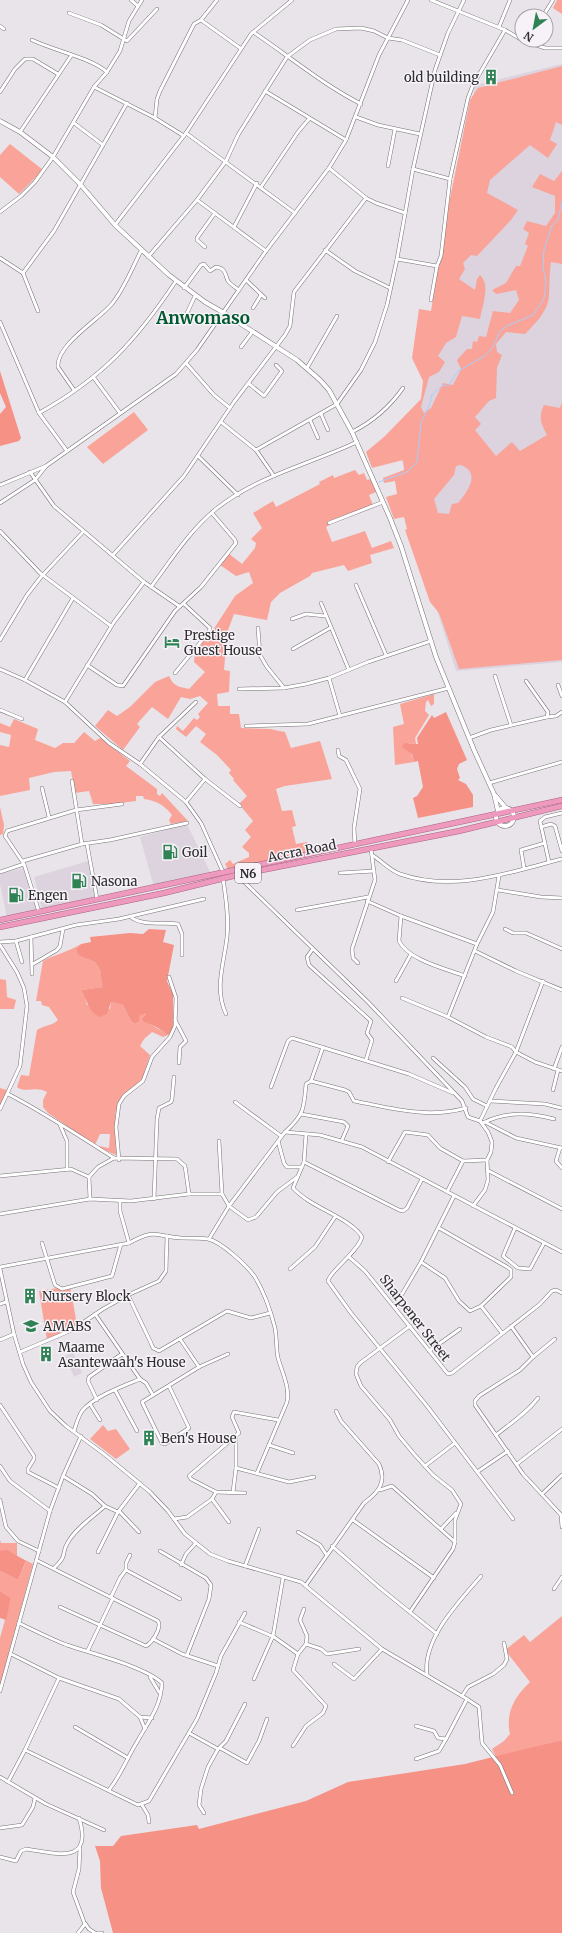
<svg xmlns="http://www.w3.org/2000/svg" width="562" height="1933" font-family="Merriweather,serif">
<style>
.built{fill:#dcd3de}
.green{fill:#faa398;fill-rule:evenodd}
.forest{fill:#f69186}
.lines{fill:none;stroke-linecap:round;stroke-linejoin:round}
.stream{stroke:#aacefb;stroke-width:1}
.minor-casing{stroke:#767277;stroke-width:4}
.tertiary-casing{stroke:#767277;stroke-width:5}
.trunk-casing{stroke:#a86381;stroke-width:6}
.minor{stroke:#fff;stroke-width:3}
.tertiary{stroke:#fff;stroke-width:4}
.trunk{stroke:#ee9abe;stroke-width:5}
.labels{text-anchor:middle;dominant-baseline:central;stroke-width:3;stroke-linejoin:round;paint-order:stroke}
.shield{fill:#f6f2f7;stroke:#6a686b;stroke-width:1}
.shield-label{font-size:12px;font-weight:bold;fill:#2e2d2f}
.poi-label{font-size:13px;fill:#2e2d2f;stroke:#f6f2f7;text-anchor:start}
.street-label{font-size:13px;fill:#2e2d2f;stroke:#f6f2f7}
.district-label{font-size:17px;font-weight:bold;fill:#005830;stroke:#f6f2f7}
</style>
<rect width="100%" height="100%" fill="#e9e4ea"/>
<g class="built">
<polygon points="562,64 562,662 456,671 395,477 407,469 387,441 423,399 444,247 475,85"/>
<polygon points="187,824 211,874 154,887 140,837"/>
<polygon points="88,861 97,899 42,910 34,877"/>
<polygon points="24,868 37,911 7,917 0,884 0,874"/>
<polygon points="73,1352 82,1373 74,1377 65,1356"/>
</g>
<g class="green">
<polygon points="557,0 562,0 562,14 553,8"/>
<path d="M562,66V125L556,122L550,140L557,144L548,158L530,145L490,180L487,193L518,210L511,220L477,256L471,255L463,263L465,269L459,279L475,290L477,279L480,275C491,285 482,306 480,319L462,316L456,337L446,343L438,356L445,362L439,372L429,377L421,407L424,413L431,408L443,383L453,385L461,369L457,360L467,349H472L473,341L477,342L479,336L486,337L493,311L510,313L519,300L516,290L496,294L492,290L506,283L516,266H520L528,246L525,244L529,233L523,229L527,221L546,226L555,213V196L532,187L540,174L554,181L562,171V264L551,262C549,274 550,282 549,294C549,310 536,323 525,334L506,332L496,344L497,352L502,355L497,368L496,398L489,401L475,417L481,424L475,430L496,456L512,442L520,451L547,435C541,424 538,417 544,405L560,408L562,402V660L459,669L439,613L430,602L405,530L407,529L404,517L394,519L386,497L397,494L395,481L384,483L383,478L404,470L403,460L372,468L366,452L385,436L421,399L423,381L412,358L419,309L431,311L447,213L470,100L478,88ZM461,465C481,473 468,491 458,503L452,504L449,514L438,513L434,499L454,475L456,466Z"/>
<polygon points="10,144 43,170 19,194 0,177 0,155"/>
<polygon points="134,412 148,430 103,464 87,447"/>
<path d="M355,470L359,475L364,473L367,480L371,479L376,492L369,495L373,505L329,522L330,525L326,527L332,542L365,531L372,548L391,541L394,548L370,555L372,563L348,571L344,565L312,573L310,576L280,593L271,602L267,620L234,614L227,633L224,670L230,671L229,692L217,694L218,706H230V714H239L241,728L270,729L285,732L291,748L320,741L332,779L285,786L276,789L282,811L292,810L296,826L292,827L296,844L307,842L309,852L228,869L225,864L230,860L233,864L249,857V853L242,847L251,837L245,830L253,821L239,804L247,796L233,780L234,779L229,773L231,770L217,755L200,742L206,734L196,726L186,737L176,729L177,726L183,731L194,718L197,720L200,717L198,714L208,703L200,696L190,699L181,697L168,719L152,707L137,724L140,727L123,750L95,726L108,710L117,716L130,707L155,682L169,676C173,686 179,687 189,689L205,672L194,662L195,651L215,627L235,596L253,583L249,572L236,576L220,565L228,553L242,564L255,548L256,543L251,539L262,528L253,513L273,501L276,507L320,484L319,482L333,475L334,478Z"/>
<polygon points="434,694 434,704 431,706 428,700 426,702 425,711 429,715 415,738 416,744 408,743 414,762 395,765 393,727 404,724 400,704"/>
<path d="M14,719L38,729L35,740L55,748L63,743H74L84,732L95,741L100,738L130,761L126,766L157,789V794L160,796L162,793L188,821L171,824L169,820L172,815C164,805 157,801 144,799L143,796H136V801L113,804H93L89,791L75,793L71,771L54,772L29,778L30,790L0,796V745L9,747L11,735L0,732V723L10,727Z"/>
<polygon points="0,807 4,825 3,834 0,835"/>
<path d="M81,944L77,948L82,957L95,962L100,970L104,987L81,990L85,997L87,1005L110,1009L111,1002L123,1005L131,1021L135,1024L139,1022V1016L145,1012L146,1014L142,1018C150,1026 159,1028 168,1035L163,1037L152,1032L144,1039L140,1046L150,1055L142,1079L121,1099L116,1110L115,1117L116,1155L99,1148V1146L109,1148L110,1134H100L95,1145L48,1113L43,1107V1100L47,1092C35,1085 26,1094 17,1087L21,1075L29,1076L37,1030C44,1025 52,1026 58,1020L49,1007L42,1005L41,1001H36L43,961C56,954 68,952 81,944Z"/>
<polygon points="0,979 6,980 7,997 16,1000 14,1009 0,1009"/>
<polygon points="0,1088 7,1090 0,1106"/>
<polygon points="70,1286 77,1325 47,1340 39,1291"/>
<polygon points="103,1425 108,1431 116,1429 130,1449 116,1459 90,1439"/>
<polygon points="0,1540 1,1543 17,1543 17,1556 33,1564 0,1685 0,1638 11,1598 0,1591 0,1571 18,1580 26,1562 7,1551 0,1551"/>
<path d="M562,1616V1740L496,1757L492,1749L504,1741L510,1734C505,1713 515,1696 530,1682L505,1650L524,1635L530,1642Z"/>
</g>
<g class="forest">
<polygon points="0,371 21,438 19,441 0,446 0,414 6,407 0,393"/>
<polygon points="446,712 467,760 459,764 457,769 460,778 458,780 466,784 473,795 473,807 418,818 413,798 417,796 423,787 418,761 414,762 412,754 402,747 404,743 418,744 417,738 432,715 434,718"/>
<path d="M149,929L166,930L163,942L174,945L167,981L173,994V1030L168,1035L158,1028L143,1021L142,1018L146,1014L145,1013L139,1016V1022L135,1024L131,1021L123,1005L111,1002L107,1014L99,1017C88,1011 87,999 81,990L103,987L100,970L95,962L82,957L77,953V948L81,944L91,942L90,937L130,933L143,934Z"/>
<polygon points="7,1550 26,1561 18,1580 0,1571 0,1551"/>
<polygon points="0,1591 11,1598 6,1620 0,1618"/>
<polygon points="562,1740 562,1933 113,1933 101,1888 100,1861 95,1846 113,1846 121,1836 197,1825 199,1829 306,1801 348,1782 465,1764"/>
</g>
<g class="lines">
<polyline class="stream" points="379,482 407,472 417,462 421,423 431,401 431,396 443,385 448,386 458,371 485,356 493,347 500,331 507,326 533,315 544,299 546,282 543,267 544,250 552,225 558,220 562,201"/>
<g class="minor-casing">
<g id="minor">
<polyline points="131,0 138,6"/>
<polyline points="431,0 505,30 522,40"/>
<polyline points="69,13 101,25 127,41 157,9"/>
<polyline points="543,16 553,0"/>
<polyline points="201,20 240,48"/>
<polyline points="0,26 4,29"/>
<polyline points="499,27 510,0"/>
<path d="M253,32C289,56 322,84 361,104"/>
<path d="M32,40C55,51 89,57 107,72"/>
<polyline points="522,40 545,48 562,48"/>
<polyline points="94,87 155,118 184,136"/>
<polyline points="265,91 346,140"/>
<polyline points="0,92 15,69 25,59 33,59 58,74"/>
<polyline points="356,117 378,125 420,134"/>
<polyline points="155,118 157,99 160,91 194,24 201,20 217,0"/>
<polyline points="74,123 103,145"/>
<polyline points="20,132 71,56"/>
<polyline points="186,133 295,213"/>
<polyline points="388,166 395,129"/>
<polyline points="329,168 366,198 376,203 405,213"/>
<polyline points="413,169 450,179"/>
<polyline points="261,187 298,132 309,119"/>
<polyline points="197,200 266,251"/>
<polyline points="0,212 21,196 35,182 53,157 94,87 107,72 120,51 129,21 142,0"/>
<polyline points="115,225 186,133 251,34 292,0"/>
<polyline points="234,227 257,183"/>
<polyline points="205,247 197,240 197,238 215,213"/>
<polyline points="325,250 355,271 390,288"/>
<polyline points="148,257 197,200 226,161 238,135 268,87 287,57 299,48 310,40 336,29 361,28 374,31 388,38 402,40 440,55"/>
<polyline points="0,258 23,273 38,311"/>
<polyline points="397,259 437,266"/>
<polyline points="23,273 54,231 127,103"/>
<polyline points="246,280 265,298"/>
<path d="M184,288L201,265L204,264L210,271L216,267C226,268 225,275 228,281C230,284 236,288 239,290"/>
<polyline points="431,300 437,266 441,256 450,179 468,98 473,85 505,30"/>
<polyline points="253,308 261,295"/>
<polyline points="187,313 195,296"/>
<polyline points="0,322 39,413 67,451"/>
<polyline points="241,347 253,331"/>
<polyline points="186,363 214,395 230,408"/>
<polyline points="307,368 337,316"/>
<polyline points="94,378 120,413"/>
<polyline points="248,383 264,396 282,371 276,365"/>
<path d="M74,390L58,367C56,345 98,320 111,305C124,290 132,268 141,251"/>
<path d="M39,413C102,378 136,341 176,281"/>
<polyline points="321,414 328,430"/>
<polyline points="310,420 318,438"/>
<polyline points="221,422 256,450 274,476"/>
<path d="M352,432C374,421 389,408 403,388"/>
<polyline points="256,450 337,404 361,370 375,342 387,305 397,259 413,169 435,70 448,33 464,0"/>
<polyline points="198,456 238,495"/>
<polyline points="30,472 54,506 144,582 179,606"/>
<polyline points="0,485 46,466 176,374 197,350 266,251 329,168 346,140 379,55 408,0"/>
<polyline points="0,503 35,480 46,466"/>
<polyline points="329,523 383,502"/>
<polyline points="0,531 40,573 111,626"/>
<polyline points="113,555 184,476 234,402 285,335 290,326 294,292 366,198"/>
<polyline points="356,585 386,655"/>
<path d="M151,587C171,560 190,530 216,509C257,476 310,464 357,442"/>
<polyline points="321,603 349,670"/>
<polyline points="292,619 306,614 325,616"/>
<polyline points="258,628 260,655 267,667 284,688"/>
<polyline points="0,640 27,595 41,577 83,532"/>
<polyline points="293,649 330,628"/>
<polyline points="87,665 117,685 123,686 175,611 201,587 236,543 235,540 212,513"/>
<polyline points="0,669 25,680 65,702 109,743 140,764 186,802 201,823 223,872"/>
<polyline points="175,673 209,632 210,628 184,604"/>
<polyline points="495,676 511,725"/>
<polyline points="329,678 340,716"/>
<polyline points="25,680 73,598"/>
<polyline points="558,685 562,696"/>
<polyline points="239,689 284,688 306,684 329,678 368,662 431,641"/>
<polyline points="65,702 114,622 144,582"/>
<polyline points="0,710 22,719"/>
<polyline points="547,717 556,716 562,712"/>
<polyline points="246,726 308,724 449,688"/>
<polyline points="159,737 205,779 240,806"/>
<polyline points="469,738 491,730 547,717 548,712 526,681"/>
<polyline points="338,750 339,756 346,760 360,789 354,828 355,845"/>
<polyline points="140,764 159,737 196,702"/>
<polyline points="72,781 82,844"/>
<polyline points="489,783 562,762"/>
<polyline points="42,788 49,817"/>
<polyline points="186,802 205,779"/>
<polyline points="541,827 551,824 555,826 562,851"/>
<polyline points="87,844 97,899"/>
<path d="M372,855C382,861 389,870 400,874C454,893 510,872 562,859"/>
<polyline points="23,861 82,844 110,840 187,823"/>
<polyline points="549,862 540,821 545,817 562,813"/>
<polyline points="524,868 521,850 545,843"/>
<polyline points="0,872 24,864"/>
<polyline points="340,873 374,871"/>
<polyline points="237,875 368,1002 462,1101 468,1117 480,1121 488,1132 492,1142 491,1152 487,1160 488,1180 485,1190 473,1206"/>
<path d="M223,879C226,898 229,918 227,937C224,964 214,988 226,1014"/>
<polyline points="498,890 541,897 562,898"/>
<polyline points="367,901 401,916 477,944"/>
<polyline points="297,910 368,897"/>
<polyline points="39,912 24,864 5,836 7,831 76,810 122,804"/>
<path d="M130,916C138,926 165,922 178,924L182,934V955"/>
<path d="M401,916L399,941C408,960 446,969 465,976"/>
<polyline points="505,929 513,933 526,933 562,949"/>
<polyline points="31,937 32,974"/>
<polyline points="16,941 22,962"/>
<polyline points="0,942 16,941 76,925 119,919 204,899"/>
<polyline points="0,945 17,972 24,988 27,1006 20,1066 0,1109"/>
<polyline points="312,950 307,957 309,965 371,1021 367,1033 372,1040 366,1060"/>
<polyline points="475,951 516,971 562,990"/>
<polyline points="358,963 353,958 352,949 375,880 371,849"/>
<polyline points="33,964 57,950 60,946 63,929"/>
<polyline points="396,981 411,954"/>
<polyline points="402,998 448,1017 486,1037 512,1047 516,1052 535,1062 562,1071"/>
<polyline points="448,1017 477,944 493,912 499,876"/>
<polyline points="175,1020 186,1041 180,1047 179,1063"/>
<polyline points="433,1058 465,1087 473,1099 487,1106"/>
<polyline points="554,1069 562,1047"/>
<polyline points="311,1081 323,1047"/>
<polyline points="271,1087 288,1041 292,1038 409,1074 453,1093"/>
<polyline points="553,1090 558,1070"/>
<path d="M8,1094C45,1113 79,1136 114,1158"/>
<polyline points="490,1101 545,1104 561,1108"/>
<polyline points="235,1102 281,1136"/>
<polyline points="301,1114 344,1122 348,1126 342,1140"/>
<polyline points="480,1121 496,1088 516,1052 543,981"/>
<path d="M485,1122C508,1111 530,1113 554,1119"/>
<polyline points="482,1123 485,1122 516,1138 562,1148"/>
<polyline points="60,1125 67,1141 67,1169"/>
<path d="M285,1132C304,1115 304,1109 306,1084L311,1081L345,1090L349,1092L354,1101C391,1108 428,1119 466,1108"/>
<path d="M306,1134L304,1162L293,1188C311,1208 351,1218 362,1237C358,1252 329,1272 328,1281L351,1313L427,1406L513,1519"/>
<polyline points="219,1141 222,1194 229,1206 248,1220 256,1217 277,1192 297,1177"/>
<polyline points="278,1141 284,1163 287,1167 302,1167"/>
<polyline points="560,1148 556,1161 562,1168"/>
<polyline points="119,1160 116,1127 119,1104 124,1096 143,1081 152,1057 170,1037 175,1026 176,998 169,977"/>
<polyline points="304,1162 399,1210 403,1211 407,1208 422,1179"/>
<polyline points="388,1162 405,1132 428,1135 440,1148 463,1161"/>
<polyline points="487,1170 562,1209"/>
<polyline points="0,1176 71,1169 89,1177"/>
<polyline points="447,1192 463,1161 487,1160"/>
<polyline points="90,1199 89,1177 98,1167 114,1158 177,1159 185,1166 189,1194"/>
<polyline points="154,1199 157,1119 159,1108 171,1102 172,1099 174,1077"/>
<polyline points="120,1201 120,1211 129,1243"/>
<polyline points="0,1214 90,1199 131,1201 189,1194 222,1194"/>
<polyline points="515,1228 503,1256 518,1268 530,1269 544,1243"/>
<polyline points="209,1239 229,1206 285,1132 320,1135 362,1147 562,1252"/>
<polyline points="42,1243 55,1285 62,1289 112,1276 121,1244"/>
<polyline points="349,1257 365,1271 448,1374 452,1373 540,1304 552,1291 556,1290 562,1293"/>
<polyline points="421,1262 445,1278 459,1301 470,1311 481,1306 511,1277 511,1270 507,1267 439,1228"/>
<path d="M0,1267L129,1243C156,1228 154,1236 181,1238C190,1238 200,1238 208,1239C222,1242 247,1266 255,1277C264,1292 271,1312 275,1328C277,1338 276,1349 278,1358C282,1372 290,1387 287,1402L257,1473"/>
<polyline points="0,1269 14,1334 23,1364 31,1382 50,1411 66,1426 104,1454 150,1492 168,1511 185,1534 210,1554 228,1561 301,1582 382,1649 467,1699 446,1739 438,1738 434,1731 416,1726"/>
<polyline points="290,1269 315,1247 335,1217"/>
<polyline points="128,1295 151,1343 153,1348 159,1351 227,1311 251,1318 270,1313"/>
<polyline points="0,1304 6,1302"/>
<polyline points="395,1306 421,1262 454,1196"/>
<polyline points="481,1306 502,1333"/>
<polyline points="95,1314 140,1379 146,1383 153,1395"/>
<polyline points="511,1326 533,1357 520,1370 479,1396 475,1401 475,1405 523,1474 562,1516"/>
<polyline points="180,1339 199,1367"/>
<polyline points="0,1340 14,1334"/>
<polyline points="429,1351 460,1329"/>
<polyline points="20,1352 72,1330 103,1309 128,1295 159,1281 166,1271 167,1236"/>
<polyline points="533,1357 555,1339"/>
<polyline points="169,1386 189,1428 165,1444 162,1443 142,1402 199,1367 228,1354"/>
<polyline points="115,1390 137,1431"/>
<polyline points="97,1400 88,1381 89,1377 122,1354"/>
<polyline points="90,1404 100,1420"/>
<polyline points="0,1405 34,1456 34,1459 28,1469 28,1472 59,1488"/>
<path d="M74,1431C76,1425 78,1417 82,1411C93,1397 123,1386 140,1379"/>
<path d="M496,1435C511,1423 527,1413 538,1398"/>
<polyline points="269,1445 293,1453"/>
<polyline points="517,1464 562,1429"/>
<polyline points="0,1466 10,1481 50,1511"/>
<polyline points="425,1466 455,1443"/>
<polyline points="236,1468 289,1482 314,1477"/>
<polyline points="477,1472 508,1451"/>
<polyline points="63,1476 92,1494 105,1506"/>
<polyline points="380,1490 392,1486 455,1542"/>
<polyline points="233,1492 236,1468 236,1437"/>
<polyline points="245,1493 216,1492 191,1479 189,1476 239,1433 232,1417 234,1412 278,1420"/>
<polyline points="542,1494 562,1475"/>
<polyline points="212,1499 229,1522"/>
<polyline points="0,1500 6,1527 18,1541 39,1551"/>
<polyline points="119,1511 139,1532"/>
<polyline points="561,1515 562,1527"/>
<polyline points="174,1519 187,1517 212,1499 216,1492"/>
<polyline points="353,1520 434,1578"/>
<polyline points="441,1529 456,1513"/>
<polyline points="298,1532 320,1545 326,1554"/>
<polyline points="332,1546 380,1588 437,1634"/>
<polyline points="160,1551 206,1578 211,1585 209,1599 187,1655"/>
<polyline points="98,1552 118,1512 140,1483"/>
<path d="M36,1560L158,1621C162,1627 153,1642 146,1646L60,1607"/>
<polyline points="181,1565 186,1554 195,1544"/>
<polyline points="245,1566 259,1529"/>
<path d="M54,1568C69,1554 60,1555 68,1542C76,1528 93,1517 105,1506L118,1512"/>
<polyline points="126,1570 180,1599"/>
<path d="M306,1585L364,1503C379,1492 387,1482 379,1464L341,1421L336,1411"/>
<polyline points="554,1589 562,1577"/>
<polyline points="111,1597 120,1578 126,1570 126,1563 130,1555"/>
<polyline points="304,1609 300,1620 307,1636 306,1644"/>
<polyline points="410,1612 453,1549 455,1542 455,1520 461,1504 452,1490 433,1475 414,1454 399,1436 390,1420 361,1386 356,1374 357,1367 360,1363 410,1326"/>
<polyline points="239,1622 274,1637 298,1654 293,1670 326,1706 323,1713 306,1726 293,1746"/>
<path d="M19,1623C35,1631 51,1639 67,1645C90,1653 146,1667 162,1683C161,1707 148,1722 137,1742C127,1758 121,1775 109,1790"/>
<polyline points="153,1639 182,1654 218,1666"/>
<polyline points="88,1650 113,1598"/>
<polyline points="11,1654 59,1678 119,1699 140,1717 152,1718"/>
<polyline points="298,1654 306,1644 321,1649 327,1654 359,1649"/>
<polyline points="334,1664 354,1679 382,1649"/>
<path d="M427,1675C422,1639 459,1602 481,1576"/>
<polyline points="150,1677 159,1692"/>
<polyline points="254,1679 273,1636 283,1578"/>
<polyline points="0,1691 50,1511 63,1476 81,1436"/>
<polyline points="462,1696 468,1687 493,1674 504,1665 507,1659 504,1643"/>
<polyline points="467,1699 479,1707 482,1743 500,1765 512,1793"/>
<polyline points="140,1717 145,1729"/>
<polyline points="75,1727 128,1758"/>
<polyline points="189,1733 218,1749"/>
<polyline points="220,1748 247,1763 259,1741 267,1719"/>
<polyline points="25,1750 138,1805 149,1801 197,1719 216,1673 221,1656 245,1613"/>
<polyline points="416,1759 439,1751 446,1739"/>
<polyline points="0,1777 46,1804 104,1830"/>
<polyline points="8,1782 25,1750 59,1678"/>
<polyline points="142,1805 148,1815 149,1822"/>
<polyline points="204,1813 199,1805 201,1789 208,1767 218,1749 226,1741 245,1704"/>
<polyline points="0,1828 22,1825 33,1807 35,1798"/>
<polyline points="80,1848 79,1869 73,1892 84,1922 89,1929 95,1933"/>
<path d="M0,1857L16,1861L21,1851L26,1849C55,1853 94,1866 79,1818"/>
<polyline points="78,1933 85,1924"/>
<polyline points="97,1933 102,1933"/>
</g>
</g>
<g class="tertiary-casing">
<g id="tertiary">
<polyline points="0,121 20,132 53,157 80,184 115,225 169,275 205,302 224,313 297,360 320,380 329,390 352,432 390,518 401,546 436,657 474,750 494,794 498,811"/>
<polyline points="495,795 506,808"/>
<circle cx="505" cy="817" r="9"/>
</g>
</g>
<g class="trunk-casing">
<g id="trunk">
<polyline points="0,920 562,800"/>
<polyline points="0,927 164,893 237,875 459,831 562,806"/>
</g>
</g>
<use href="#minor" class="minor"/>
<use href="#tertiary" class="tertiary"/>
<use href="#trunk" class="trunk"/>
</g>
<defs>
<g id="building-bare" transform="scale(1.2)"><path d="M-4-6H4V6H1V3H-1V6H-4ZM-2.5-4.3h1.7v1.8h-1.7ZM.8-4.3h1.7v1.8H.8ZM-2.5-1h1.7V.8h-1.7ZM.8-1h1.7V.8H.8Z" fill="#2f8253" stroke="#f6f2f7" stroke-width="2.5" paint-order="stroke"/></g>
<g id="hotel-bare" transform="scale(1.2)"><path d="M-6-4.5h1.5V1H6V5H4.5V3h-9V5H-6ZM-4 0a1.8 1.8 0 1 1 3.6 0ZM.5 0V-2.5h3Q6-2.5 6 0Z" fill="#2f8253" stroke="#f6f2f7" stroke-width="2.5" paint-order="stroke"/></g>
<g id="fuel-bare" transform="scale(1.2)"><path d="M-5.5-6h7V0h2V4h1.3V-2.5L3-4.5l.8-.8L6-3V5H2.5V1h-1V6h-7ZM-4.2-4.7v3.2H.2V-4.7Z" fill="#2f8253" stroke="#f6f2f7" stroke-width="2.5" paint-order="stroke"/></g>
<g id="school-bare" transform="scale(1.2)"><path d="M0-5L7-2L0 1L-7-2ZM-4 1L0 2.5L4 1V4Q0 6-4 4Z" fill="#2f8253" stroke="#f6f2f7" stroke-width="2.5" paint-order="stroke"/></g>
</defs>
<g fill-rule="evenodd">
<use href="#building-bare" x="491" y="77"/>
<use href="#hotel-bare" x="172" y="642"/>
<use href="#fuel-bare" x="170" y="852"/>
<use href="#fuel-bare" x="79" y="881"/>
<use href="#fuel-bare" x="16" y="895"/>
<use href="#building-bare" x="30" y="1296"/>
<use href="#school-bare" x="31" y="1326"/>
<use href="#building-bare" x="46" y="1354"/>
<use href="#building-bare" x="149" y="1438"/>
</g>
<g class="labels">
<rect class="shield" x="235" y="863" width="26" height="20" rx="3"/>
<g class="shield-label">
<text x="248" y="873">N6</text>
</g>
<g class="poi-label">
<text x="479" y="77" text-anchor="end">old building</text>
<text x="184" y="635">Prestige<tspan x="184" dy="15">Guest House</tspan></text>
<text x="182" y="852">Goil</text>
<text x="91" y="881">Nasona</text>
<text x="28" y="895">Engen</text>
<text x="42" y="1296">Nursery Block</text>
<text x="43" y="1326">AMABS</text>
<text x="58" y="1347">Maame<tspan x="58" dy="15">Asantewaah's House</tspan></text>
<text x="161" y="1438">Ben's House</text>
</g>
<g class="street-label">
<text transform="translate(302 851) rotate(-11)">Accra Road</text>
<text transform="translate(415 1318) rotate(52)">Sharpener Street</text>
</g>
<g class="district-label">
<text x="203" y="318">Anwomaso</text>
</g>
</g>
<g transform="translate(534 28) rotate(212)"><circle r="19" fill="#f6f2f7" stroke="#a6a3a7"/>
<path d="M0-3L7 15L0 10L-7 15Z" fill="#2f8253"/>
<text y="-6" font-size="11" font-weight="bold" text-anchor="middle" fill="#2e2d2f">N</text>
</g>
</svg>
